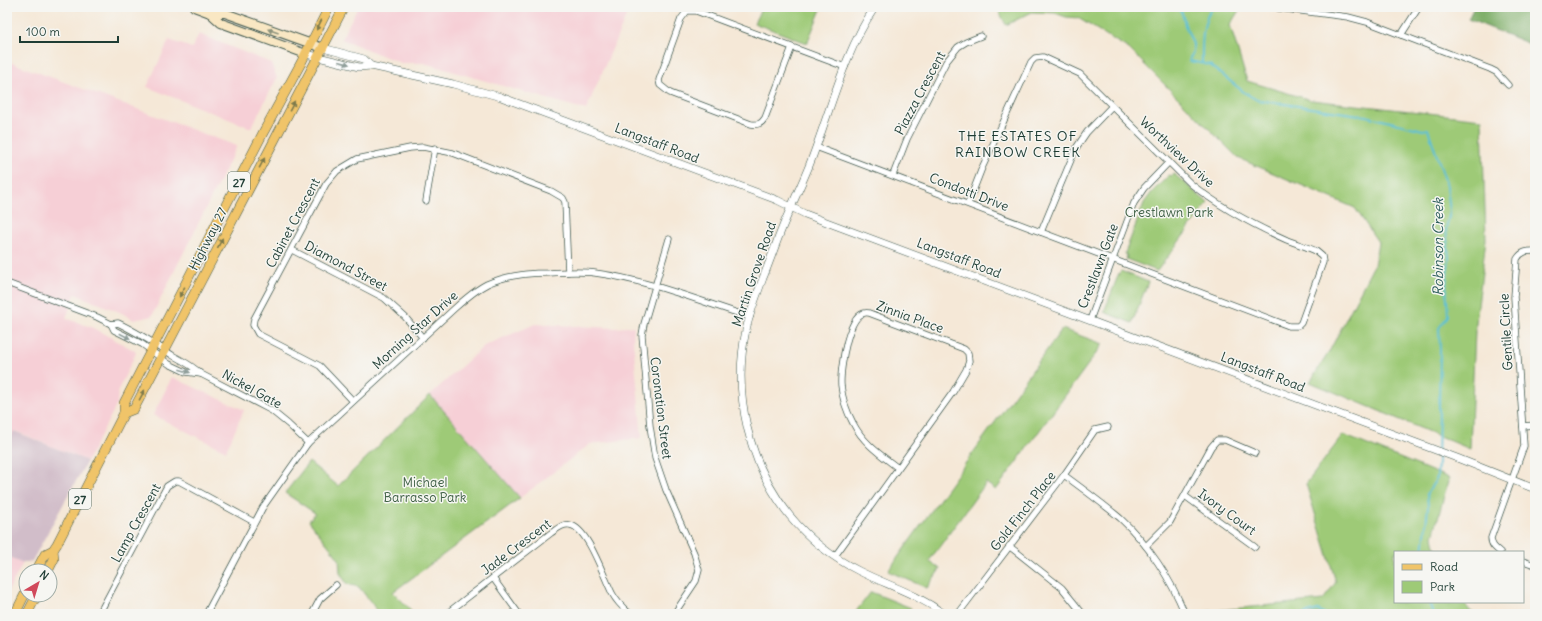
<svg xmlns="http://www.w3.org/2000/svg" width="1542" height="621" font-family="Delius,sans-serif">
<style>
.built{fill:#f6cfd6}
.industrial{fill:#d1bdc9}
.green{fill:#9eca77;stroke:#5e8456}
.forest{fill:#7eae68;stroke:#4e764e}
.lines{fill:none;stroke-linecap:round;stroke-linejoin:round}
.stream{stroke:#5ac0d7;stroke-width:2}
.minor-casing{stroke:#3f574c;stroke-width:7}
.tertiary-casing{stroke:#3f574c;stroke-width:8}
.secondary-casing{stroke:#3f574c;stroke-width:10}
.primary-casing{stroke:#3f574c;stroke-width:10}
.minor{stroke:#fff;stroke-width:5.5}
.tertiary{stroke:#fff;stroke-width:7}
.secondary{stroke:#f9e7c3;stroke-width:8}
.primary{stroke:#f0c469;stroke-width:9}
.oneway{fill:#7d7a4c}
.oneway2{fill:#8c927c}
.oneway3{fill:#8f9e9a}
.labels{text-anchor:middle;dominant-baseline:central;stroke-width:3;stroke-linejoin:round;paint-order:stroke}
.shield{fill:#f6f6f2;stroke:#60746d;stroke-width:1}
.shield-label{font-size:12px;font-weight:bold;fill:#1f3d34}
.street-label{font-size:13px;fill:#1f3d34;stroke:#f6f6f2}
.park-label{font-size:13px;fill:#3f6045;stroke:#f6f6f2}
.neighbourhood-label{font-size:14px;letter-spacing:1px;fill:#1f3d34;stroke:#f6f6f2}
.water-label{font-size:14px;font-style:italic;fill:#2e5e5d;stroke:#f6f6f2}
</style>
<rect width="100%" height="100%" fill="#f6f6f2"/>
<filter id="ink" filterUnits="userSpaceOnUse"><feTurbulence type="fractalNoise" baseFrequency=".025" numOctaves="2"/><feDisplacementMap in="SourceGraphic" scale="8" xChannelSelector="R" yChannelSelector="G"/><feConvolveMatrix kernelMatrix="1 2 1 2 8 2 1 2 1" color-interpolation-filters="sRGB"/></filter>
<filter id="wash" filterUnits="userSpaceOnUse"><feTurbulence type="fractalNoise" baseFrequency=".012" numOctaves="4" result="noise"/><feDisplacementMap in="SourceGraphic" scale="16" xChannelSelector="R" yChannelSelector="G"/><feGaussianBlur stdDeviation="0.9" result="paint"/><feColorMatrix in="noise" values="0 0 0 0 0 0 0 0 0 0 0 0 0 0 0 0 0 1.4 0 .05"/><feComposite in="paint" operator="in"/></filter>
<g filter="url(#wash)">
<rect width="100%" height="100%" fill="#f5e8d7"/>
<g class="built">
<polygon points="358,7 630,7 586,110 424,63 401,63 341,39"/>
<polygon points="199,34 271,63 277,78 251,128 147,87 169,40 192,48"/>
<polygon points="7,61 237,146 152,316 134,320 122,313 75,294 66,318 93,328 134,350 136,353 118,390 117,404 87,461 15,431 7,445"/>
<polygon points="535,324 616,328 634,326 633,340 642,438 590,444 520,498 430,395 484,346"/>
<polygon points="172,377 244,410 226,451 153,415"/>
<polygon points="7,556 23,563 7,593"/>
</g>
<polygon class="industrial" points="14,431 87,461 32,561 23,563 7,556 7,445"/>
<g class="green">
<polygon points="762,7 822,7 807,43 754,23"/>
<polygon points="997,7 1241,7 1230,25 1247,81 1311,100 1482,119 1486,239 1475,331 1470,449 1310,382 1329,352 1374,265 1378,242 1355,208 1238,158 1129,49 1078,18 1066,17 1055,13 1032,12 1006,25"/>
<polygon points="1174,174 1208,203 1157,271 1126,259 1127,256 1125,253 1144,203 1152,192 1169,175 1171,176"/>
<polygon points="1121,271 1148,282 1132,323 1104,312 1119,273"/>
<polygon points="1062,329 1103,344 996,490 986,483 929,561 940,569 927,588 888,571"/>
<polygon points="430,395 520,498 393,592 415,614 380,614 359,587 347,584 340,573 339,559 309,521 315,513 285,493 309,462 338,486"/>
<polygon points="1343,435 1449,478 1433,536 1436,552 1395,552 1395,602 1463,602 1470,611 1475,614 1201,614 1201,612 1323,600 1336,582 1306,484"/>
<polygon points="871,592 911,608 907,614 854,614"/>
</g>
<polygon class="forest" points="1474,7 1535,7 1535,46 1468,19"/>
<g class="lines">
<g class="stream">
<polyline points="1176,7 1182,13 1185,25 1193,44 1193,52 1190,58 1190,61 1210,65 1245,93 1257,100 1366,116 1423,130 1428,129 1447,186 1450,212 1446,229 1449,258 1446,284 1448,316 1439,328 1440,350 1438,462 1437,478 1427,493 1428,507 1423,552"/>
<path d="M1202,63C1202,46 1201,21 1213,7"/>
<polyline points="1429,602 1433,614"/>
<polyline points="1304,614 1318,610 1325,614"/>
</g>
</g>
</g>
<g filter="url(#ink)">
<g class="lines">
<g class="minor-casing">
<g id="minor">
<polyline points="1278,8 1348,17 1367,22 1490,69 1496,72 1508,85"/>
<polyline points="1401,35 1419,7"/>
<path d="M792,47L765,118C761,124 758,125 751,124L670,93L660,85L659,80L681,19L687,11H696L845,67"/>
<path d="M816,147L1289,326H1298L1301,323L1323,262L1322,256L1316,251C1307,247 1297,244 1287,240C1253,225 1220,207 1191,184L1080,74L1043,57L1035,58L1031,62L982,168L968,204"/>
<polyline points="893,175 907,139 946,62 958,47 966,42 981,36"/>
<polyline points="426,201 435,148"/>
<polyline points="1041,232 1076,148 1087,132 1112,106"/>
<polyline points="669,239 644,324 642,335 650,426 655,458 666,490 694,553 699,570 696,581 674,614"/>
<polyline points="292,250 384,298 405,317 423,338"/>
<polyline points="7,283 97,317 111,324 114,330 142,344 169,364 186,372 201,374"/>
<polyline points="1090,320 1134,203 1144,188 1169,162"/>
<path d="M111,324L118,323C137,332 154,343 172,355C183,361 192,365 201,374L272,411L288,424L308,443"/>
<polyline points="353,401 320,366 258,334 253,325 254,319 326,184 337,171 357,159 410,148 423,147 453,153 551,191 563,198 565,202 568,272"/>
<polyline points="1523,426 1535,425"/>
<path d="M1064,475C1083,489 1102,503 1120,518C1148,544 1171,579 1185,614"/>
<polyline points="1185,496 1255,547"/>
<polyline points="1009,546 1062,588 1083,614"/>
<polyline points="1146,546 1170,522 1211,447 1217,440 1225,440 1255,453"/>
<path d="M1500,552C1495,548 1491,545 1491,538L1524,446L1514,297L1517,259C1522,251 1527,251 1535,251"/>
<path d="M835,556L953,392L966,370L969,361L968,353L964,349L869,313C848,308 840,370 841,385C842,397 847,412 853,423C863,443 881,455 898,468"/>
<polyline points="1523,561 1535,565"/>
<polyline points="493,578 519,614"/>
<polyline points="99,614 167,486 175,481 179,481 254,522"/>
<path d="M206,614L263,507L308,443L455,308C465,299 475,290 487,284C507,275 528,273 549,273C564,272 580,271 595,273C648,280 699,301 750,317"/>
<polyline points="312,614 320,599 336,585"/>
<path d="M446,614L551,533C557,529 563,523 570,525C588,528 604,578 612,593C616,601 623,608 630,614"/>
<polyline points="958,614 1064,475 1095,430 1108,427"/>
</g>
</g>
<g class="tertiary-casing">
<g id="tertiary">
<path d="M875,7C843,54 830,113 809,166C801,186 791,206 783,226C776,243 770,261 763,278C757,295 750,312 746,330C732,395 749,465 790,516C809,539 833,558 859,571C889,586 916,593 944,614"/>
<polyline points="323,48 364,59 371,66"/>
<polyline points="306,54 359,67 371,66 453,84 501,97 777,200 805,214 1457,458 1535,489"/>
</g>
</g>
<g class="secondary-casing">
<g id="secondary">
<polyline points="194,7 210,13 221,23 306,54"/>
<polyline points="210,13 225,13 323,48"/>
</g>
</g>
<g class="primary-casing">
<g id="primary">
<polyline points="124,413 134,409 344,7"/>
<polyline points="36,571 45,554 53,550 57,544 124,413 124,403 264,131 301,63 329,7"/>
<polyline points="48,571 54,559 53,550"/>
<polyline points="15,614 26,592"/>
<polyline points="27,614 37,595"/>
</g>
</g>
<use href="#minor" class="minor"/>
<use href="#tertiary" class="tertiary"/>
<use href="#secondary" class="secondary"/>
<use href="#primary" class="primary"/>
</g>
<defs><path id="oneway-solid" d="M-6-.8H1V-3.2L6.5 0L1 3.2V.8H-6Z"/></defs>
<g class="oneway">
<use href="#oneway-solid" transform="translate(319 25) rotate(117)"/>
<use href="#oneway-solid" transform="translate(292 106) rotate(-62)"/>
<use href="#oneway-solid" transform="translate(262 163) rotate(-62)"/>
<use href="#oneway-solid" transform="translate(220 243) rotate(-63)"/>
<use href="#oneway-solid" transform="translate(182 292) rotate(118)"/>
<use href="#oneway-solid" transform="translate(142 395) rotate(-62)"/>
</g>
<use class="oneway2" href="#oneway-solid" transform="translate(273 31) rotate(-160)"/>
<g class="oneway3">
<use href="#oneway-solid" transform="translate(344 63) rotate(14)"/>
<use href="#oneway-solid" transform="translate(125 336) rotate(27)"/>
<use href="#oneway-solid" transform="translate(185 371) rotate(18)"/>
</g>
</g>
<g class="labels">
<g class="shield">
<rect x="228" y="172" width="22" height="20" rx="3"/>
<rect x="69" y="489" width="22" height="20" rx="3"/>
</g>
<g class="shield-label">
<text x="239" y="182">27</text>
<text x="80" y="499">27</text>
</g>
<g class="street-label">
<text transform="translate(920 93) rotate(-62)">Piazza Crescent</text>
<text transform="translate(657 143) rotate(21)">Langstaff Road</text>
<text transform="translate(1177 152) rotate(43)">Worthview Drive</text>
<text transform="translate(969 192) rotate(21)">Condotti Drive</text>
<text transform="translate(293 223) rotate(-62)">Cabinet Crescent</text>
<text transform="translate(208 239) rotate(-63)">Highway 27</text>
<text transform="translate(959 258) rotate(21)">Langstaff Road</text>
<text transform="translate(346 266) rotate(28)">Diamond Street</text>
<text transform="translate(1098 266) rotate(-69)">Crestlawn Gate</text>
<text transform="translate(754 274) rotate(-71)">Martin Grove Road</text>
<text transform="translate(910 317) rotate(20)">Zinnia Place</text>
<text transform="translate(415 330) rotate(-42)">Morning Star Drive</text>
<text transform="translate(1506 332) rotate(-93)">Gentile Circle</text>
<text transform="translate(1263 372) rotate(21)">Langstaff Road</text>
<text transform="translate(252 389) rotate(29)">Nickel Gate</text>
<text transform="translate(661 408) rotate(83)">Coronation Street</text>
<text transform="translate(1023 511) rotate(-52)">Gold Finch Place</text>
<text transform="translate(1227 512) rotate(36)">Ivory Court</text>
<text transform="translate(136 523) rotate(-61)">Lamp Crescent</text>
<text transform="translate(516 547) rotate(-37)">Jade Crescent</text>
</g>
<g class="park-label">
<text x="1169" y="212">Crestlawn Park</text>
<text x="425" y="482">Michael<tspan x="425" dy="15">Barrasso Park</tspan></text>
</g>
<g class="neighbourhood-label">
<text x="1018" y="136">THE ESTATES OF<tspan x="1018" dy="16">RAINBOW CREEK</tspan></text>
</g>
<g class="water-label">
<text transform="translate(1438 247) rotate(-90)">Robinson Creek</text>
</g>
</g>
<rect width="1542" height="621" fill="none" stroke="#f6f6f2" stroke-width="24"/>
<rect x="1394" y="551" width="130" height="52" fill="#f6f6f2" stroke="#a0aca6"/>
<rect x="1402" y="564" width="20" height="6" fill="#f0c469" stroke="#a0aca6"/>
<text x="1430" y="571" font-size="12" fill="#1f3d34">Road</text>
<rect x="1402" y="581" width="20" height="12" fill="#9eca77" stroke="#a0aca6"/>
<text x="1430" y="591" font-size="12" fill="#1f3d34">Park</text>
<g transform="translate(38 583) rotate(38)"><circle r="19" fill="#f6f6f2" stroke="#a0aca6"/>
<path d="M0-3L7 15L0 10L-7 15Z" fill="#d1495b"/>
<text y="-6" font-size="11" font-weight="bold" text-anchor="middle" fill="#1f3d34">N</text>
</g>
<path d="M20 36v6h98v-6" fill="none" stroke="#1f3d34" stroke-width="2"/>
<text x="26" y="36" font-size="12" fill="#1f3d34" stroke="#f6f6f2" stroke-width="3" paint-order="stroke">100 m</text>
</svg>
